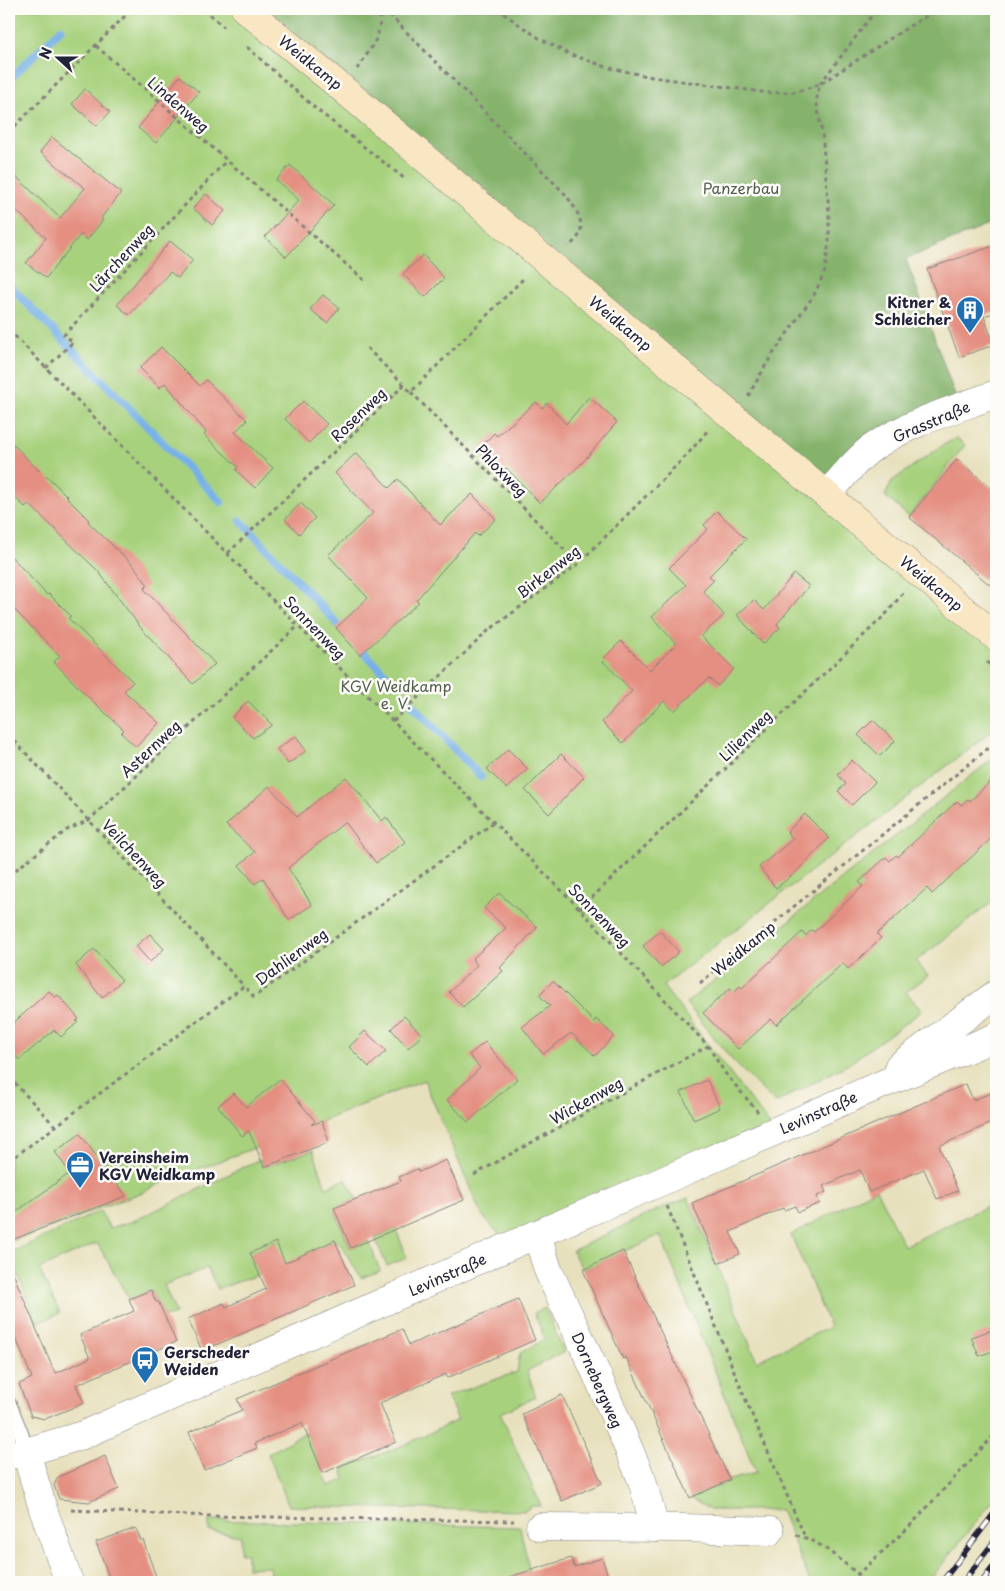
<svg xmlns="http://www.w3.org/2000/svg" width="1005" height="1591" font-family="'Playpen Sans',sans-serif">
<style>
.green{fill:#a7d17d;stroke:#647a5c}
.forest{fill:#85b36c;stroke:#546a54}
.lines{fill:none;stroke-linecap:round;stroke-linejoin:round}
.stream{stroke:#76b0e7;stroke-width:8}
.building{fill:#e48f81}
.lane-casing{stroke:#84817c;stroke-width:16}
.street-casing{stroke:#84817c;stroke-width:29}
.secondary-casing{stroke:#84817c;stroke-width:29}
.path{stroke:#84817c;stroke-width:3;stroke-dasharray:4 4;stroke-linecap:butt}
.lane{stroke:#fff;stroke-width:14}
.street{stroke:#fff;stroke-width:28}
.secondary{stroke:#f9e7c3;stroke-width:28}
.rail-casing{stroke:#22223b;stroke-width:5.5}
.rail{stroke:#fdfcf7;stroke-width:4;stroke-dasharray:11;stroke-linecap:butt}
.labels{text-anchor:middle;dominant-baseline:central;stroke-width:5;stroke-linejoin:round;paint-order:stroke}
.street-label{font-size:15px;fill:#22223b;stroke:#fdfcf7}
.park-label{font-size:15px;fill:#515f52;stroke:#fdfcf7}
.poi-label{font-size:15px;font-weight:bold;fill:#22223b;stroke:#fdfcf7;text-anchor:start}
</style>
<rect width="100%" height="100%" fill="#fdfcf7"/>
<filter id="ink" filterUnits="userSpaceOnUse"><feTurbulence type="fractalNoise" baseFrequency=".02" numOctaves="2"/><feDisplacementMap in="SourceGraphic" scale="10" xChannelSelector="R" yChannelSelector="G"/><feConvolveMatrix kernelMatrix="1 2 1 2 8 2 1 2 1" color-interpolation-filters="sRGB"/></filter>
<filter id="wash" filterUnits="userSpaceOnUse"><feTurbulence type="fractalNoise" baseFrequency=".0096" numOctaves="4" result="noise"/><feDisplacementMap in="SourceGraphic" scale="20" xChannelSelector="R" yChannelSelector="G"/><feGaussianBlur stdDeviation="1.12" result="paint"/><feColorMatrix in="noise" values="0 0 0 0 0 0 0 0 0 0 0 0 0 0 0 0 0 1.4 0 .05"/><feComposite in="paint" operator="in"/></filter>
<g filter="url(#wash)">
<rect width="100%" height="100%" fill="#e7e0bc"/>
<g class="green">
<polygon points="9,9 237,9 996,640 996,728 663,986 774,1131 508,1244 481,1214 424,1080 273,1141 159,1184 143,1192 9,1242"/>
<polygon points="956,438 965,445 909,517 885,496 892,481 940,447"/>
<polygon points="996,756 996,899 916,961 928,976 906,992 922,1011 847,1065 775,1103 733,1061 686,1003"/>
<polygon points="313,1150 326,1187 346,1179 357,1199 334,1209 350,1248 369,1241 380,1271 361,1278 341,1245 335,1240 310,1252 291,1277 275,1242 251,1253 260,1274 218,1289 207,1268 164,1285 176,1314 165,1317 151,1290 129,1299 97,1243 39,1269 60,1313 37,1323 10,1253 100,1211 110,1228 136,1220 260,1159 264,1167"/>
<polygon points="876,1189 904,1246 994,1203 996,1208 996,1411 995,1413 996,1413 996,1497 928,1582 810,1582 781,1510 710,1510 690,1498 730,1480 756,1473 660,1235 583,1270 572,1251 657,1210 688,1198 757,1361 830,1327 791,1235"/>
<polygon points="396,1229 407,1258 387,1266 375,1238"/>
<polygon points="545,1308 564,1352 527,1371 536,1397 500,1413 541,1506 532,1506 525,1511 289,1506 268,1454 306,1432 329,1486 344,1480 343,1468 397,1448 458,1420 447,1396 517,1372 520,1353 545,1339 534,1313"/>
<polygon points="209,1520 520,1527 532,1582 272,1582 270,1567 247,1568 247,1554 240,1553 241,1536 209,1531"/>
</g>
<polygon class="forest" points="280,9 996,9 996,222 906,259 958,404 827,488 269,21"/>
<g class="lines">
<g class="stream">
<polyline points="9,80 61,29"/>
<polyline points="9,285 221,502"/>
<polyline points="241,521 346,633"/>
<polyline points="357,645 392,681"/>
<polyline points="407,699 481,777"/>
</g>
</g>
<g id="blocks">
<g class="building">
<polygon points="180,76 199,92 156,143 138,128"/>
<polygon points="85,89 110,112 97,126 72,104"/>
<polygon points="52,137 121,193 101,218 103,220 87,240 81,234 46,278 26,263 46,238 9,204 9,170 60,218 85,188 40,152"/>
<polygon points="290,165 334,205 286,257 265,237 299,200 276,180"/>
<polygon points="206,194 225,211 212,225 193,208"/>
<polygon points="170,241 193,260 178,278 170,272 129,315 117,305"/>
<polygon points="996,245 996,312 984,316 994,345 959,357 927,269"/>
<polygon points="423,255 444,278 425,297 403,274"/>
<polygon points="323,295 339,308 327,323 310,309"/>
<polygon points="161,347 200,386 206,380 247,420 235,432 273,468 255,488 236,470 238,467 204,435 206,432 165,383 160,388 140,368"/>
<polygon points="589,397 617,422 581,464 540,503 506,468 502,472 478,450 494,433 497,436 536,402 542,408 547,403 566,424"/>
<polygon points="303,401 327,424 309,443 285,419"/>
<polygon points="9,440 39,471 40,469 68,497 67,498 89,520 88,522 133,565 148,585 144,589 215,664 193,684 141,628 98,571 29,504 25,507 9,492"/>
<polygon points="356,453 389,488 398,479 440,525 472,494 496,519 478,536 475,533 416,600 419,602 360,655 336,628 368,598 328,555 373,513 335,473"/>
<polygon points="957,459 996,492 996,590 909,517"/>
<polygon points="301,503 315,518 299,534 285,519"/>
<polygon points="717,511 746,539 709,576 714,580 703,591 724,615 701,636 734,669 718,686 709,678 674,711 664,701 623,743 602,722 632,691 602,660 621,641 650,670 676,644 652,617 686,585 669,568 708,529 704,525"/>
<polygon points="9,554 47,595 49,594 71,616 68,618 133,682 124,691 159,723 136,747 121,733 124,730 84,693 54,662 60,656 9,604"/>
<polygon points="794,574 809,586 777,624 780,628 763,644 737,615 754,600 764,610"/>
<polygon points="248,701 272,725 253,738 232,717"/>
<polygon points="873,720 895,741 880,756 858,735"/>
<polygon points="296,736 306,751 288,764 277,749"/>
<polygon points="508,749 528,769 507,789 487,769"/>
<polygon points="561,754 584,777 549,814 525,790"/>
<polygon points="852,760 875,782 852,805 838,791 846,784 838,775"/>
<polygon points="996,776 996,834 932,894 927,888 877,934 881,938 848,969 843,963 776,1025 771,1019 738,1049 703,1013 730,988 734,992 740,986 742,988 802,932 805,936 812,930 814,932 863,886 859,882 886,857 890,861 896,855 898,857 957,801 961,805 968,799 970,801"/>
<polygon points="346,777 382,821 386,817 405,842 376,863 345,822 288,868 312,905 289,920 263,878 255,884 239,865 255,852 226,825 269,786 297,817"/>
<polygon points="805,814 829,838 795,873 776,888 759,867 793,839 787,832"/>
<polygon points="499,893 537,927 500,968 503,971 463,1007 449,992 477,965 472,959 506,928 484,908"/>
<polygon points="660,931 679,952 661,967 643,946"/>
<polygon points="150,934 164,949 150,962 136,946"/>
<polygon points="94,949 122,980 102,998 76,965"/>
<polygon points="553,981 594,1022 596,1019 614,1036 595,1056 571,1033 543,1054 522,1027 550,1006 539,995"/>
<polygon points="49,991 55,997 58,995 79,1019 76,1021 78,1022 61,1037 54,1030 19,1060 9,1047 9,1027"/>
<polygon points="404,1016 422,1035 408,1048 391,1029"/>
<polygon points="365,1031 386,1051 369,1067 349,1047"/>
<polygon points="485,1042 517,1079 468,1122 447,1100 480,1068 469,1055"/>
<polygon points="280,1079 315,1121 311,1125 322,1121 329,1142 264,1167 249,1131 242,1136 218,1106 234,1093 246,1107"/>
<polygon points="707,1080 720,1108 694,1120 681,1092"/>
<polygon points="966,1084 973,1100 996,1091 996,1121 939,1146 958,1191 937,1199 924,1169 869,1192 860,1170 823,1186 826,1192 817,1196 820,1203 798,1212 795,1206 784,1210 783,1208 730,1232 740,1254 718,1263 692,1203"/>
<polygon points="80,1134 126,1196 9,1241 9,1217 70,1173 55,1152"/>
<polygon points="446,1160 464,1200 351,1248 334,1208 401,1181 399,1177 417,1169 419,1172"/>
<polygon points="335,1240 354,1285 202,1351 188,1319 224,1303 226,1307 266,1289 250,1253 276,1242 285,1263"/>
<polygon points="623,1251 730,1480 690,1498 626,1357 623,1359 583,1270"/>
<polygon points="9,1263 53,1369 56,1373 90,1358 80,1335 134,1311 129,1299 151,1290 156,1302 158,1301 176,1342 76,1385 84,1403 45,1419 31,1416 19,1384 32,1378 9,1321"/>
<polygon points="518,1299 535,1340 447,1378 446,1374 380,1403 396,1442 323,1473 302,1423 255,1443 257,1448 204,1470 189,1432 242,1410 237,1399 402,1329 409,1345"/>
<polygon points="992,1330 996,1342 996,1350 979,1356 971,1337"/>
<polygon points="562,1395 602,1483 562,1501 522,1414"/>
<polygon points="105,1456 119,1489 89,1502 59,1499 54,1485 58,1477"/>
<polygon points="136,1528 141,1541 143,1540 158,1582 111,1582 96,1542"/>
<polygon points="571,1558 574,1567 602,1558 610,1582 510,1582 509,1577"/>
</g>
</g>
</g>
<g filter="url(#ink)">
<use href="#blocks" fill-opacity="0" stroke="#84817c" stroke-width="1"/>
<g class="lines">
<g class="lane-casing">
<polyline id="lane" points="9,1404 21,1433 26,1452"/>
</g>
<g class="street-casing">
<g id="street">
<path d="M827,495C840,480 853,463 869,450C906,423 953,410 996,394"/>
<polyline points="899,1066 996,994"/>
<polyline points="537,1234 548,1270 598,1377 642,1480 655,1528"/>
<polyline points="26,1452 43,1509 69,1582"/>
<polyline points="9,1455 26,1452 83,1435 537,1234 658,1183 866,1091 996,1037"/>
<polyline points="540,1527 684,1528 770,1531"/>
</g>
</g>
<g class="secondary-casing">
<polyline id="secondary" points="245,9 343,89 544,259 996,637"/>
</g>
<g class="path">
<polyline points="204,9 224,27"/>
<path d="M384,9L565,194C578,211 592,232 568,246"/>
<polyline points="497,9 539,38 569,54 610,68 652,77 769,93 796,92 820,84 916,22 940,9"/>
<polyline points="96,46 364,280"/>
<polyline points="247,47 316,109 405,179"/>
<path d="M357,69C372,46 383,37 379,9"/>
<polyline points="9,132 132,9"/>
<polyline points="9,330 298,626 580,909 708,1046 725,1073 758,1112"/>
<polyline points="367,348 404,385"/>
<polyline points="46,368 73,342 64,335 227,160"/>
<polyline points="411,392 578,564"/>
<polyline points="748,396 770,358 814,295 825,271 829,241 829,212 822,132 817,105 817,94 820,84 877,9"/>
<polyline points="228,553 404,385 411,392 525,277"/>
<polyline points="987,662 996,670"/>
<polyline points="393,721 488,631 578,564 687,455 709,429"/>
<polyline points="9,735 244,986"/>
<polyline points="9,875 67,830 89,820 298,626"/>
<polyline points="580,909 887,613 903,593"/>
<polyline points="700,983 996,742"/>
<polyline points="9,1077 56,1127"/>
<polyline points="9,1161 244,986 254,997 493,823"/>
<polyline points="474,1175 516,1151 708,1046"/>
<polyline points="667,1206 747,1403 805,1537"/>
<polyline points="71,1510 210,1516 514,1521"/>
<path d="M796,1535C820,1540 839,1560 858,1574"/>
<polyline points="852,1582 858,1574 908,1528 996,1433"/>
</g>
<use href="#lane" class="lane"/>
<use href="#street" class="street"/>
<use href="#secondary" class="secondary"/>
<g class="rail-casing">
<g id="rail">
<polyline points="942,1582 996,1511"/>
<polyline points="963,1582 996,1539"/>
<polyline points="982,1582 996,1563"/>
</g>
</g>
<use href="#rail" class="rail"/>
</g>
</g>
<defs>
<g id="building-pin" transform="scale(1.4375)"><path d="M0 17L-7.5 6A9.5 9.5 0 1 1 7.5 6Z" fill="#1f6fb2" stroke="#fdfcf7"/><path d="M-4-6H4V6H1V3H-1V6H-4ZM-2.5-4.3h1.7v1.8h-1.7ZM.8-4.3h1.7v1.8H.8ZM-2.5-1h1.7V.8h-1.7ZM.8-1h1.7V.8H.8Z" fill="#fff"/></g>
<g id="office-pin" transform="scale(1.4375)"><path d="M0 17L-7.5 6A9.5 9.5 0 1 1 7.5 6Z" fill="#1f6fb2" stroke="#fdfcf7"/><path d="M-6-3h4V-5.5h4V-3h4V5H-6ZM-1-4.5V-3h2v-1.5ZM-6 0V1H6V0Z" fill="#fff"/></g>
<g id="bus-pin" transform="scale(1.4375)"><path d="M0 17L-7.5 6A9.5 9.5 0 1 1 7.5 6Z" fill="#1f6fb2" stroke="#fdfcf7"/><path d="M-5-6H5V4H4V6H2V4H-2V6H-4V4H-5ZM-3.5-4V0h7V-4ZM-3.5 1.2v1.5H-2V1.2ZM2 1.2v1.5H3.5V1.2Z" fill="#fff"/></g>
</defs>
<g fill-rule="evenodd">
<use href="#building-pin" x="970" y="310"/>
<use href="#office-pin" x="80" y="1165"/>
<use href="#bus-pin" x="145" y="1360"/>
</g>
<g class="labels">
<g class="street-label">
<text transform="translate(311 62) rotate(39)">Weidkamp</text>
<text transform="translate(179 104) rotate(41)">Lindenweg</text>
<text transform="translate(121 257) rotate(-47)">Lärchenweg</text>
<text transform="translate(621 323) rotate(40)">Weidkamp</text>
<text transform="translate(358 414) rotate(-44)">Rosenweg</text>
<text transform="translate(931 421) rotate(-23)">Grasstraße</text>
<text transform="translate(502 470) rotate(46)">Phloxweg</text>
<text transform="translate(548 571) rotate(-38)">Birkenweg</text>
<text transform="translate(932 583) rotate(40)">Weidkamp</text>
<text transform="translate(315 627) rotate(46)">Sonnenweg</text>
<text transform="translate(745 735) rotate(-44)">Lilienweg</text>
<text transform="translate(150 748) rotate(-43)">Asternweg</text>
<text transform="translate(135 853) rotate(47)">Veilchenweg</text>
<text transform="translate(600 915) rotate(46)">Sonnenweg</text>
<text transform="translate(743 948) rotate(-39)">Weidkamp</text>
<text transform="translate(291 956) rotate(-36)">Dahlienweg</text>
<text transform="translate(586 1100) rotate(-29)">Wickenweg</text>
<text transform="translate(818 1112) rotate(-24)">Levinstraße</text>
<text transform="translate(447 1274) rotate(-24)">Levinstraße</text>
<text transform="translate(598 1380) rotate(66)">Dornebergweg</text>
</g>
<g class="park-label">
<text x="741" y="187">Panzerbau</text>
<text x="396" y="685">KGV Weidkamp<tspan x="396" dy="17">e. V.</tspan></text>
</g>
<g class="poi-label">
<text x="951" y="301" text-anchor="end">Kitner &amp;<tspan x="951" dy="17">Schleicher</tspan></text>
<text x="99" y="1156">Vereinsheim<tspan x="99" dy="17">KGV Weidkamp</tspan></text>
<text x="164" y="1351">Gerscheder<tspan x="164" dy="17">Weiden</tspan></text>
</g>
</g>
<rect width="1005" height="1591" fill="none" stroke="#fdfcf7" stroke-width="30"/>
<g transform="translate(58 58) rotate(291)" stroke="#fdfcf7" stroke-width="4" paint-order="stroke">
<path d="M0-4L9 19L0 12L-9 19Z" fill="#22223b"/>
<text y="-8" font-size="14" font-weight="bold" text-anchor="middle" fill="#22223b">N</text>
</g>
</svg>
